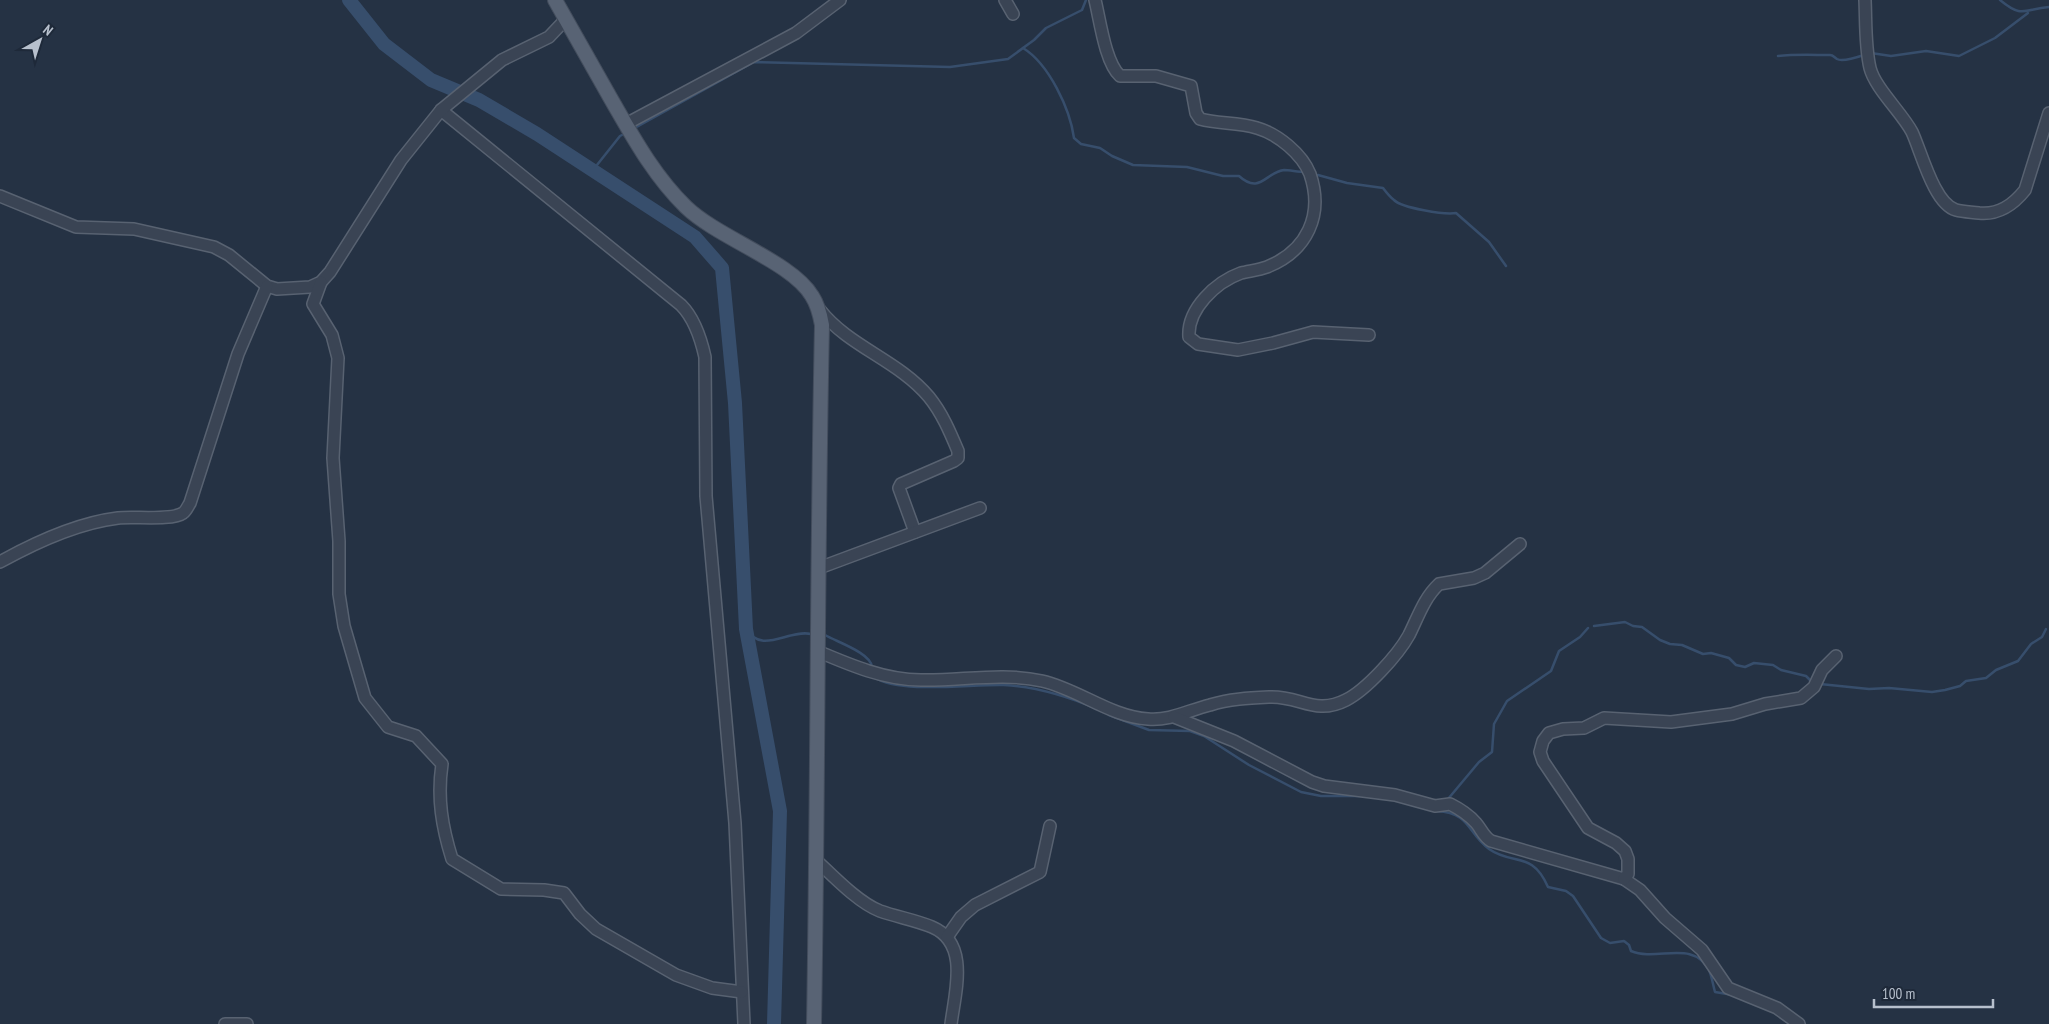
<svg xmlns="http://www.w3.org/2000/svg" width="2049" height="1024" font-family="'PT Sans Narrow',sans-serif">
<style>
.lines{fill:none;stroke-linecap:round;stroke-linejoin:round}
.stream{stroke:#374e6c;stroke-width:2.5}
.river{stroke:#374e6c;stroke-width:14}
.minor-casing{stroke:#586271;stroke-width:14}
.major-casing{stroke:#434d5d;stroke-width:16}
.minor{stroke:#3a4454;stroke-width:11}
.major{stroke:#586374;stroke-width:14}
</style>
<rect width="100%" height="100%" fill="#253244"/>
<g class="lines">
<g class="stream">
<path d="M2000,0C2023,19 2024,9 2049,7"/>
<path d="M1023,48C1049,64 1070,109 1074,138L1081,144L1100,148L1112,156L1133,165L1187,167L1223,176H1239C1260,195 1266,172 1284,170C1290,170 1298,172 1305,172"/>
<polyline points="1871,53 1891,56 1926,51 1959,56 1995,38 2028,13"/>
<path d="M1778,56C1795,54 1813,55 1830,55C1833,55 1834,57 1837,59C1842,62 1858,57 1864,55"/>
<polyline points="633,129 754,62 950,67 1008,59 1034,40 1046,28 1082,10 1086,0"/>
<polyline points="593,170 620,136 626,133"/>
<path d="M1318,175L1347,183L1383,188C1386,192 1390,197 1394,200C1402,208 1445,215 1456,213L1489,242L1506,266"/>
<polyline points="1594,626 1625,622 1633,626 1642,627 1660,640 1670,644 1682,645 1703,654 1711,653 1729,658 1736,665 1745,667 1754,663 1773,665 1781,670 1806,676 1812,682"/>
<path d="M746,629C762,655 788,629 811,634"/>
<path d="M825,635C837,642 871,653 872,667"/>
<path d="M875,678C903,694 970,684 1004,685C1037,687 1067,696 1097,709"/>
<polyline points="1820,684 1869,689 1889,688 1932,692 1945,690 1960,686 1966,681 1986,678 1996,670 2018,661 2031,644 2042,637 2046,629"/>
<polyline points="1109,715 1149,730 1190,731 1204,736 1249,765 1301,792 1321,796 1361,796"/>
<polyline points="1448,799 1479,762 1492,752 1494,724 1507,701 1551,671 1559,651 1580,637 1588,628"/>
<path d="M1437,811C1471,813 1467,833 1489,849C1513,866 1532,850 1548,887L1566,891L1573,896L1601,938L1610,943L1624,941L1629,945L1631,951C1657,962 1693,939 1709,970C1712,977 1713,985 1715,992L1733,995"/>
</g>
<polyline class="river" points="349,0 384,44 431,80 479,100 537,134 695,237 722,268 735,403 746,629 780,811 774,1024"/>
<g class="minor-casing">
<g id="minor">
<polyline points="1005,0 1013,14"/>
<path d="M1095,0C1100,20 1105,62 1120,76H1156L1191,86L1196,113L1200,119C1218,124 1238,122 1257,128C1278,134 1302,154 1310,174C1324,215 1307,251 1267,267C1259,270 1249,271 1241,273C1216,282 1187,309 1189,337L1198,344L1238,350L1273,343L1313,332L1369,335"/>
<path d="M1865,0C1866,22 1865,47 1870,68C1875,88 1902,113 1912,132C1921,151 1934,204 1956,210C1963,212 1972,212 1979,213C1999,215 2013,205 2025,190L2049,113"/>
<path d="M441,110L681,305C694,318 701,339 705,357L706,496L735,823L744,1024"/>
<polyline points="626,124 796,33 840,0"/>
<polyline points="0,196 76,227 134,229 214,247 229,255 267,286 277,289 310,287 321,282 330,272 401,160 441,110 502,60 549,37 566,19"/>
<path d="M321,282L313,304L332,335L338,358L333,458L339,541V594L344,626L365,698L388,727L416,736L442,764C437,798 442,827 452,859L501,889L544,890L564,893L580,914L596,929L676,975L712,988L742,992"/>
<path d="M820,310C849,347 898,360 929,397C942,413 950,432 958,451V458L954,461L901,484L899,488L915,532"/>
<path d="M0,562C36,542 77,523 118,518C133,516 172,521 183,513C186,511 188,506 190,503L238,354L267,286"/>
<polyline points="819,568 980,508"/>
<path d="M817,651C850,665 885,680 921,680C961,681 1002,672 1042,681C1078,689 1111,717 1148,719C1170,721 1189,710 1210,705C1229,699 1249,698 1269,697C1299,695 1315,716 1346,700C1366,690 1398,655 1409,635C1418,617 1424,598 1439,584L1474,578L1485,573L1520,544"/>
<path d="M1174,717L1234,741L1312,782L1324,786L1395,795L1435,806L1450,804C1460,809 1469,815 1476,823C1482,830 1483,836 1491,841L1624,879L1640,890L1665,918L1702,950L1728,988L1777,1008L1799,1024"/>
<path d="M817,861C834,877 859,903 880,911C897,917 915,920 932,927C970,943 955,992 951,1024"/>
<polyline points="1624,879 1628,874 1628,859 1625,851 1616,843 1588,828 1543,761 1540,752 1543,741 1549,733 1563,729 1584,728 1604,718 1671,722 1732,714 1765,704 1801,698 1814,687 1822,670 1836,656"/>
<polyline points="947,937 961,917 975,905 1040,872 1050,826"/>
<polyline points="225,1024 247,1024"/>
</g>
</g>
<g class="major-casing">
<path id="major" d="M555,0C574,33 592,66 611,99C633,137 654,176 686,207C718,238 792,262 812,296C818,305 820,314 822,325C817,558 818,791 814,1024"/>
</g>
<use href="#minor" class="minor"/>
<use href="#major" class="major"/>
</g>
<g transform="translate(40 40) rotate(39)" stroke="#1e2939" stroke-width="4" paint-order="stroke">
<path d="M0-4L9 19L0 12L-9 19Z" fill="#b7c0cd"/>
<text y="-8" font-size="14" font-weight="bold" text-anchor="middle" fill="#b7c0cd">N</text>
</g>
<path d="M1874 999v8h119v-8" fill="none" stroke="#b7c0cd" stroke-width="2.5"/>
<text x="1882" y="999" font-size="15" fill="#b7c0cd" stroke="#1e2939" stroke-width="4" paint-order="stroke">100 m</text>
</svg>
